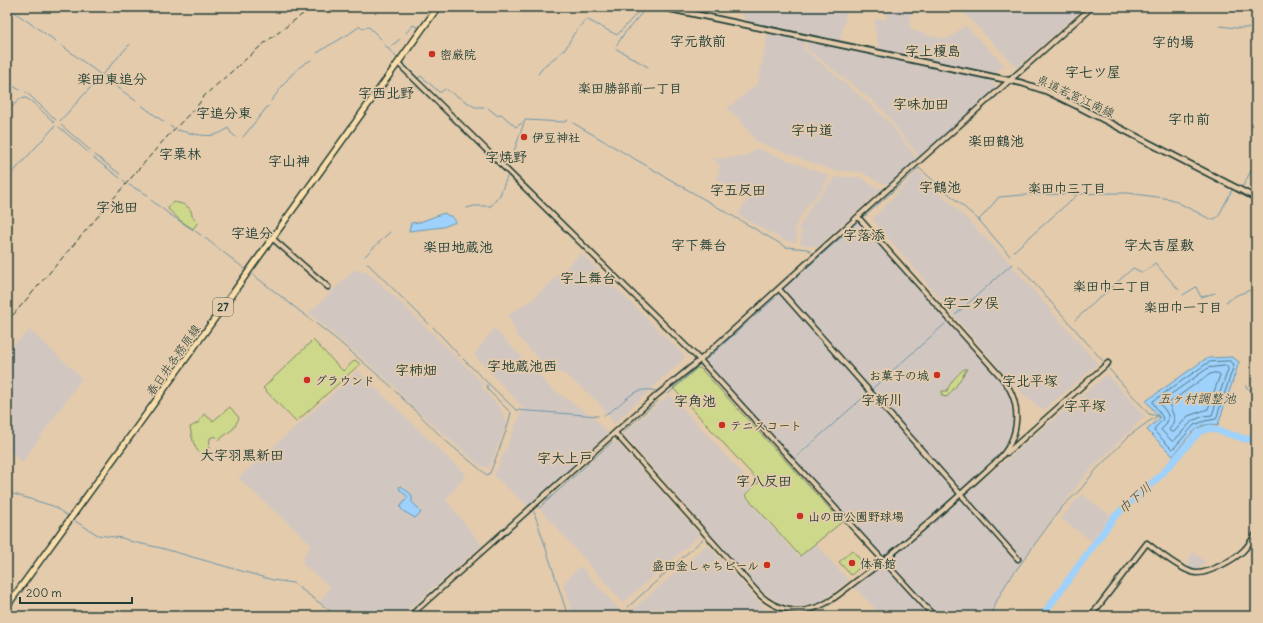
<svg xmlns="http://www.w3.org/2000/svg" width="1263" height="623" font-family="Delius,'Klee One',sans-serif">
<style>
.built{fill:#d2c7c0}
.green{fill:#cdd88b;stroke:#768a60}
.water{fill:#9ed1fb;stroke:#6b96ab}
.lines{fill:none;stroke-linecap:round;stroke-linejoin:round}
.shore{stroke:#527884;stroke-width:1}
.stream{stroke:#6b96ab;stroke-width:1}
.river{stroke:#9ed1fb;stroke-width:7}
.tertiary-casing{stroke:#1f3d34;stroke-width:7}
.secondary-casing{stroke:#1f3d34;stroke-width:8}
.primary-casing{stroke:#1f3d34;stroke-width:8}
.tertiary{stroke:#e4cbac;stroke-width:4}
.secondary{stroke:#e4cbac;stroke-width:4.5}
.primary{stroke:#faddab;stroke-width:5}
.rail{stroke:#1f3d34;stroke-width:1;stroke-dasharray:6 3;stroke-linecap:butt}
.poi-dot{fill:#c8321e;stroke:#e4cbac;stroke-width:1.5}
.labels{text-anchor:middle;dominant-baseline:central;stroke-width:3.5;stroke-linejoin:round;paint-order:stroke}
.shield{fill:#e4cbac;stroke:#5a6858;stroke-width:1}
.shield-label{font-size:11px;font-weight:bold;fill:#1f3d34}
.poi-label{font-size:12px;font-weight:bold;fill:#1f3d34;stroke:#e4cbac;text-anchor:start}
.street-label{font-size:12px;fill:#1f3d34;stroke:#e4cbac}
.neighbourhood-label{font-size:13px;font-weight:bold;fill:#1f3d34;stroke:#e4cbac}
.water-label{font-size:13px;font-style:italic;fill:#25443e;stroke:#e4cbac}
.quarter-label{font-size:14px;font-weight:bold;fill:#1f3d34;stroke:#e4cbac}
</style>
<rect width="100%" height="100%" fill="#e4cbac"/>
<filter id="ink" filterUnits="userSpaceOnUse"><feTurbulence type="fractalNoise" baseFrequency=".025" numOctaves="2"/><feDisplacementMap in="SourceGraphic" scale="8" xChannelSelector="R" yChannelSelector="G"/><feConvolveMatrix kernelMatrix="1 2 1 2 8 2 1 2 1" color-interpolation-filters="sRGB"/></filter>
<g filter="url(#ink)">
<g class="built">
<polygon points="736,7 848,7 840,40 837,42 747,22"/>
<polygon points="882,7 918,7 910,16 910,28 914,31 923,33 927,35 948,39 965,25 1005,65 994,74 879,51 875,29 875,19 887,19 886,12"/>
<polygon points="969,7 1085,7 1017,68 963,12"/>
<polygon points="768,32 805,40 803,48 869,103 891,124 917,159 888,185 878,182 861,172 834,171 757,142 738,118 728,110 728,108 758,83"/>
<polygon points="807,41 993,80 996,88 919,157 885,113 870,99 806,48"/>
<polygon points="756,148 830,176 822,190 806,207 794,229 797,233 796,243 783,240 738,215 748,198 717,179 720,165 713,159 746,156"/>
<polygon points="918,171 1001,253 1098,364 1043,411 1014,386 872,219"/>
<polygon points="835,177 860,177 870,184 882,189 818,247 800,244 802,232 798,229 812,204 824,191"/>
<polygon points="858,217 1005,382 1014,400 1015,429 1003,455 884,561 700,360"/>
<polygon points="581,253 686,357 614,424 597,401 566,375 548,368 517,336 508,315 533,299"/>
<polygon points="354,270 366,271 400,302 483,383 482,387 500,408 507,423 489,468 482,467 470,457 415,409 392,384 309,313"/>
<polygon points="494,328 551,388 593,417 608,433 529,507 494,476 523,408 474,355"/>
<polygon points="30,330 82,378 22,463 9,450 7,452 7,350"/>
<polygon points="358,371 466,475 446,500 482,545 401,616 339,616 320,602 330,587 302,564 304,556 311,544 238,478"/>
<polygon points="1107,374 1145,416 1088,472 1060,508 1005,585 998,597 992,612 993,616 882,616 855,588"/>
<polygon points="670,394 754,486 744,495 799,557 816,544 849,581 821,602 810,605 799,607 789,606 779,603 760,590 623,434"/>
<polygon points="613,442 617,442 699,534 699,536 623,603 539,508"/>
<polygon points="1082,494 1110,515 1092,541 1061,519 1073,503"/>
<polygon points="706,545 708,545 772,616 635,616 631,611"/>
<polygon points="1192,552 1205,561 1198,571 1187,567"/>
<polygon points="580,566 625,616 573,616 563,584"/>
</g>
<g class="green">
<path d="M172,202C181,203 192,205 192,216L198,222L193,229L181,221L168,209Z"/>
<polygon points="313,340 343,371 355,360 360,364 296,422 263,388"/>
<polygon points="696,368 700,368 842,522 800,556 745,495 759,482 673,388"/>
<path d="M964,369H967C963,375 960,380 956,386C953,390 950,393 947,397L942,396V391H947C950,382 957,375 964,369Z"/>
<path d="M230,407L239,418L234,428L219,440L215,436L210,438L209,448L201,455C193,446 192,438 190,427L198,423L204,414L213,421Z"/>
<polygon points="852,550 864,564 851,575 839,562"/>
</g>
<g class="water">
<polygon points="444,213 449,216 452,216 456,222 443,227 409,231 411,223 420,222"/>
<path d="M1232,357L1239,362L1218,425C1196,420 1186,441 1173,456L1147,430L1160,418L1146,401L1204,360L1209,358Z"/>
<polygon points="401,486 412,495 412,502 417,507 421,513 415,518 403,511 400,507 408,497 400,490 399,487"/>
</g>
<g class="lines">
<g class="shore">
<path d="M1230,361L1234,364L1232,371L1216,419L1205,421L1194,425L1174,448L1172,449L1154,431C1155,425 1162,423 1163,418L1153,403V401L1206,364L1210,362Z"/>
<path d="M1226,366L1228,368V370L1212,415L1204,416L1192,421L1174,441H1172L1161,430C1162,428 1166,426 1167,422C1171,415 1164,409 1160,404V402L1208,368Z"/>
<path d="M1213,373H1218L1220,375L1208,409L1188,416L1174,432H1171L1169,430C1178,417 1172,415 1169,403L1205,377Z"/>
</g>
<g class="stream">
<polyline points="678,7 691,10 691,7"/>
<polyline points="449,8 451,7"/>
<polyline points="7,15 11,10 56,41"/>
<polyline points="1220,26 1236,28 1256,28"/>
<polyline points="406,33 413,25 419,28"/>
<polyline points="384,44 397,58"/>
<polyline points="61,45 136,101"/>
<polyline points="617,45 623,35 647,7"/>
<polyline points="389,48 400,39"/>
<polyline points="615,48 648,67"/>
<path d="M317,53C331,43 347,37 360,26L362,28L369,27L381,39"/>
<polyline points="402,62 418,78 421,76 439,92 441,92 445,89"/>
<polyline points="538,74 545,65 557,56 566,48 573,35 586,19 617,35 640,10 641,7"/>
<polyline points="7,83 20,90"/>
<polyline points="447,90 475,107 484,107"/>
<polyline points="26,92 56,120"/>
<path d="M271,101C283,86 292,69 311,60"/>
<polyline points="141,105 164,122"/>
<polyline points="488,108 498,116 501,114 516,127 522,123"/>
<polyline points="7,113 19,99 26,98 32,102 54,122"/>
<polyline points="60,121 130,44"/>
<polyline points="573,123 786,247 807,249 810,251"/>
<polyline points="61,125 91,151"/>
<polyline points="170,126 173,128"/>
<polyline points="59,127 89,153"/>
<path d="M177,130C195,134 213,141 228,128L231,133L236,137"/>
<polyline points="243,137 268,106"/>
<polyline points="95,155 120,174"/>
<polyline points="94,158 120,178"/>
<polyline points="512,163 514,151 525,120 564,122 568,120"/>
<polyline points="7,179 55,126"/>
<polyline points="123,180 125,182"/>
<polyline points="129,185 148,195"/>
<polyline points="1243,186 1256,161"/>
<polyline points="151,200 169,214 201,235"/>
<polyline points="467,208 474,206 491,206 500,195 507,177"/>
<polyline points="865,216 919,168 979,220 1010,256"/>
<polyline points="979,220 999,197 1022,195 1116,193 1128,193 1171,199 1210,219 1214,219 1218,217 1232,190"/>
<polyline points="205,238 245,269"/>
<polyline points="1014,251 1077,195"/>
<polyline points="365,256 390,232"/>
<polyline points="367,263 429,324"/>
<polyline points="1019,266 1103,361"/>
<polyline points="252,274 336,339 392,387"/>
<polyline points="785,287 854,226"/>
<polyline points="1183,295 1196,287 1201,297 1215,293"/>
<polyline points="1226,302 1237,295 1256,288"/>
<polyline points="955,315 1012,264"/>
<polyline points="754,317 775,298"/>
<polyline points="1075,320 1133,268 1141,272 1147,270 1155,263 1179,290"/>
<polyline points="433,327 460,356"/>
<polyline points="708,358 748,322"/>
<polyline points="463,359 516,410 598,416"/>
<polyline points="1109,369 1149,414 1158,416"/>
<polyline points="1246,385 1246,387 1256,394"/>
<polyline points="873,388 945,324"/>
<polyline points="395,391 447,442 487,475 490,473 506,431 511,413 488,390 487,385"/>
<polyline points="668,394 696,369"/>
<path d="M604,415C623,406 632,384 656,391"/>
<polyline points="1202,425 1210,428"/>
<polyline points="623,432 658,401"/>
<polyline points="796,457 866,395"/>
<polyline points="7,492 53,506 68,516"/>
<polyline points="539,508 612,442"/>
<polyline points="534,512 568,616"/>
<polyline points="75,521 98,535 122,538 133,542 161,548 273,580 293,583 337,616"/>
<polyline points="628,607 703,539"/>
<polyline points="405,616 506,526"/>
<polyline points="994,616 993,612 996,602 1006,584 1061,508 1081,489 1094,472 1130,435 1148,422 1158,416"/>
</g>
<polyline class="river" points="1042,616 1115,516 1161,475 1199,432 1210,428 1245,439 1256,438"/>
<g class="tertiary-casing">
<g id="tertiary">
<polyline points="398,63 700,360 934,616"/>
<polyline points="272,238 328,287"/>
<polyline points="779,289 1018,559"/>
<path d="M616,434L761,596C775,608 793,614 811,609C828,605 842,592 855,582C906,545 951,503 997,461C1021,438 1023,402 1001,377L858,217"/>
<polyline points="1007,453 1108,363"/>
<polyline points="410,616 657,395 700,360 917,163 1092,7"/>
<path d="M1091,616L1147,543C1157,551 1184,572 1196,573C1208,574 1235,559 1243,551C1248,546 1252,540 1256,534"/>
</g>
</g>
<g class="secondary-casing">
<polyline id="secondary" points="661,7 1022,83 1046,91 1079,107 1256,198"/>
</g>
<g class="primary-casing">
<polyline id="primary" points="7,606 147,413 438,7"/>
</g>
<use href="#tertiary" class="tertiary"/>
<use href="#secondary" class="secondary"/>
<use href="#primary" class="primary"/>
<polyline class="rail" points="7,322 163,141 198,105 205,95 262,45 312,7"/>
</g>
</g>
<g class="poi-dot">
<circle cx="432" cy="54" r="4"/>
<circle cx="524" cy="137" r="4"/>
<circle cx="937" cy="375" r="4"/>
<circle cx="307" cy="380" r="4"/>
<circle cx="722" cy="425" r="4"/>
<circle cx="800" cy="516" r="4"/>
<circle cx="852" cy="563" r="4"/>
<circle cx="767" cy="565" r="4"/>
</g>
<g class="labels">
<rect class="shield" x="213" y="298" width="20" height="18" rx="3"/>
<g class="shield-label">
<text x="223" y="307">27</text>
</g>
<g class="poi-label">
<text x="440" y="54">密厳院</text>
<text x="532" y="137">伊豆神社</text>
<text x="929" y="375" text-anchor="end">お菓子の城</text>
<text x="315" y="380">グラウンド</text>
<text x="730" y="425">テニスコート</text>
<text x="808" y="516">山の田公園野球場</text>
<text x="860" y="563">体育館</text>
<text x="759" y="565" text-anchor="end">盛田金しゃちビール</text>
</g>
<g class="street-label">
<text transform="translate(1076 96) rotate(25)">県道若宮江南線</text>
<text transform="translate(173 360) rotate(-55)">春日井各務原線</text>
</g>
<g class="neighbourhood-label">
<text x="630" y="88">楽田勝部前一丁目</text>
<text x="1067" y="188">楽田巾三丁目</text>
<text x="1112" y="286">楽田巾二丁目</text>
<text x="1183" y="307">楽田巾一丁目</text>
</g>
<g class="water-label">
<text x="1197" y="398">五ヶ村調整池</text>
<text transform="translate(1135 498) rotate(-41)">巾下川</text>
</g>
<g class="quarter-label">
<text x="698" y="41">字元散前</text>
<text x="1173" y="42">字的場</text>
<text x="933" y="51">字上榎島</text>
<text x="1093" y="72">字七ツ屋</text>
<text x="112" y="79">楽田東追分</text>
<text x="386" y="93">字西北野</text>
<text x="921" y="104">字味加田</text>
<text x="224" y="113">字追分東</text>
<text x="1189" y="119">字巾前</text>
<text x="812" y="130">字中道</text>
<text x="996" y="141">楽田鶴池</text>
<text x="180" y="154">字栗林</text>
<text x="506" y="157">字焼野</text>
<text x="289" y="161">字山神</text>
<text x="940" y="187">字鶴池</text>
<text x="738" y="190">字五反田</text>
<text x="117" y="207">字池田</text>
<text x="252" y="233">字追分</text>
<text x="864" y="235">字落添</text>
<text x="699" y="245">字下舞台</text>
<text x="1159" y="245">字太吉屋敷</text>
<text x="458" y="247">楽田地蔵池</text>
<text x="588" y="278">字上舞台</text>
<text x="971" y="303">字二タ俣</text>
<text x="522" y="366">字地蔵池西</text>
<text x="416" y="370">字柿畑</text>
<text x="1030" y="381">字北平塚</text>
<text x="882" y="400">字新川</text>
<text x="695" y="401">字角池</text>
<text x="1085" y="406">字平塚</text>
<text x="242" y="455">大字羽黒新田</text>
<text x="565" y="458">字大上戸</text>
<text x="764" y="481">字八反田</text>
</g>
</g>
<rect width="1263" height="623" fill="none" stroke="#e4cbac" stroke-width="24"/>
<rect x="12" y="12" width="1239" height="599" fill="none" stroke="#1f3d34" stroke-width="1.5" filter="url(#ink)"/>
<path d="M20 597v6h112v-6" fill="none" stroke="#1f3d34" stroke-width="2"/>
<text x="26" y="597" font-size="12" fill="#1f3d34" stroke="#e4cbac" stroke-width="3" paint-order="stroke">200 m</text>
</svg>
